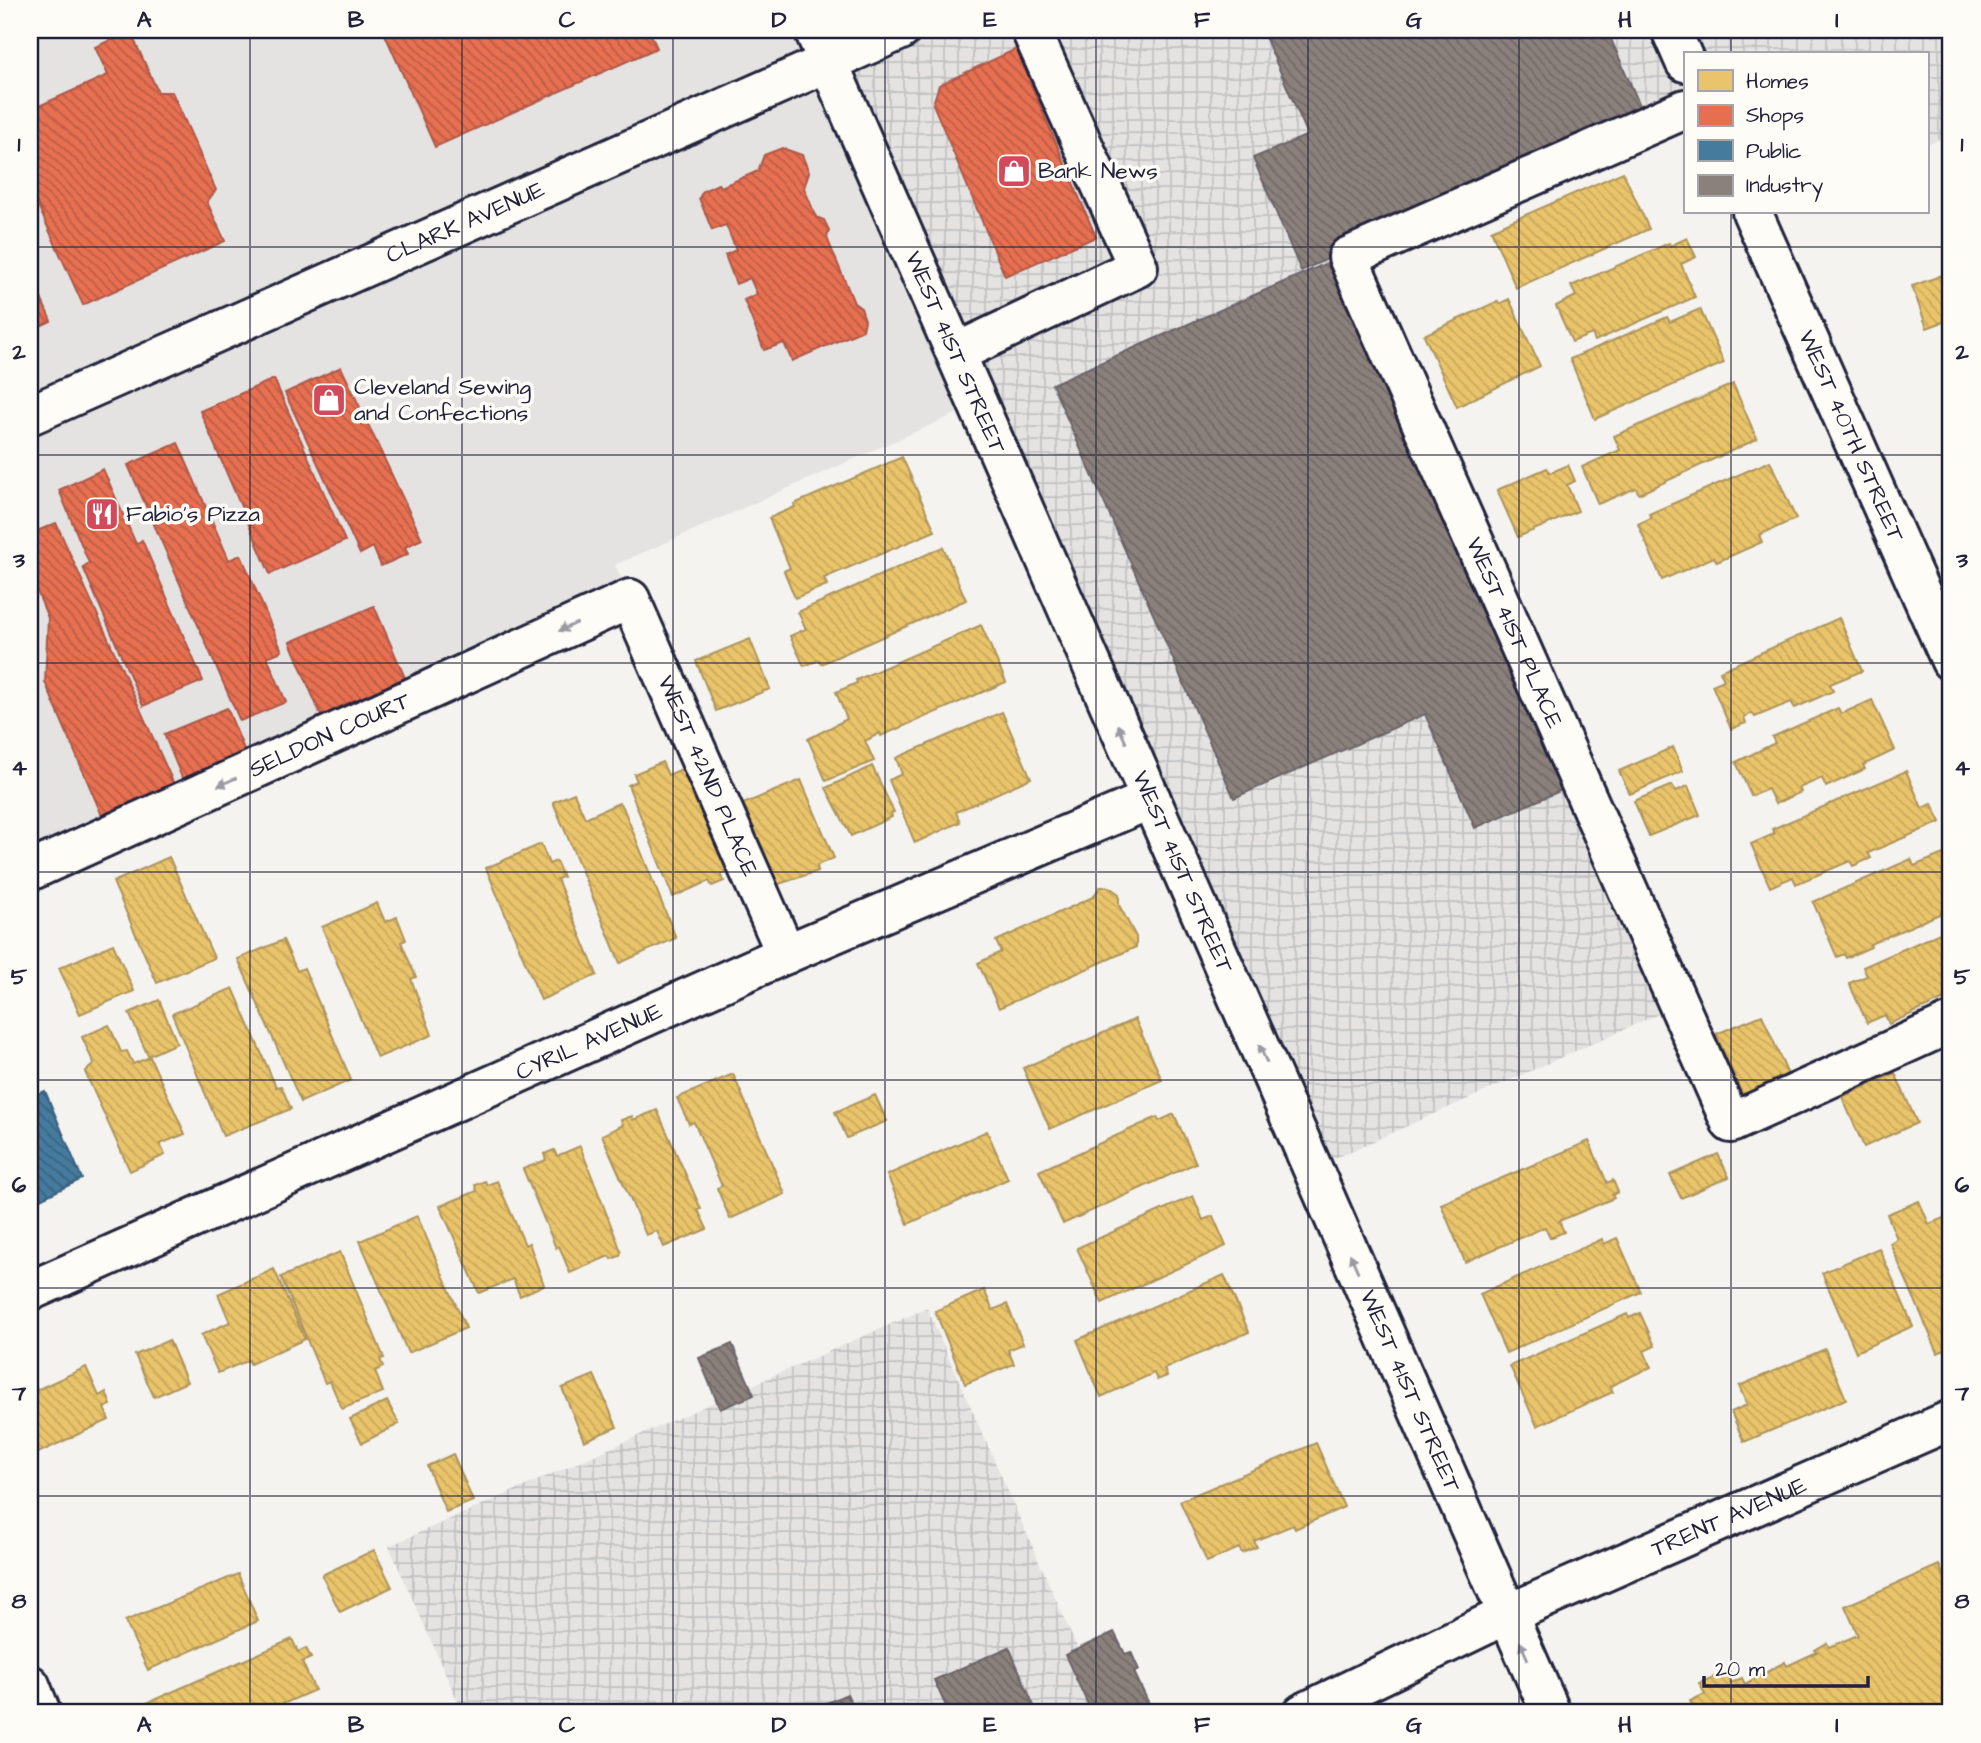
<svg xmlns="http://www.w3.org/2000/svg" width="1981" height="1743" font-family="'Architects Daughter',sans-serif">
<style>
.built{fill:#e4e3e2}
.industrial{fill:url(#industrial-grid)}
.homes{fill:url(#homes-back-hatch);stroke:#ad935c;stroke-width:2}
.shops{fill:url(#shops-back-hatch);stroke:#ac584a;stroke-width:2}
.public{fill:url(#public-back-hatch);stroke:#3a6080;stroke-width:2}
.industry{fill:url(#industry-back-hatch);stroke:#6b6468;stroke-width:2}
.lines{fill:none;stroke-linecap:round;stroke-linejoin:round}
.minor-casing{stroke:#22223b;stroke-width:44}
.minor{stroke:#fdfcf7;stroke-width:38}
.oneway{fill:#9a9aa2}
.grid{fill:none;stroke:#22223b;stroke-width:2;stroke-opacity:0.55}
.labels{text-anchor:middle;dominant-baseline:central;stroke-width:7;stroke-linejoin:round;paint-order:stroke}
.poi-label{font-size:23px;fill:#22223b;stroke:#fdfcf7;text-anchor:start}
.street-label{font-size:23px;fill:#22223b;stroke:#fdfcf7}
.neatline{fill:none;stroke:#22223b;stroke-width:2.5}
.grid-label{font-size:23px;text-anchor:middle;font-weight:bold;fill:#22223b}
</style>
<defs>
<pattern id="industrial-grid" width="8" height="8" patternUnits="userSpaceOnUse" patternTransform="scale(1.75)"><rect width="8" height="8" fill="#e4e3e2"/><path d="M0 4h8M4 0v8" fill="none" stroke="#c3c2c3"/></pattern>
<pattern id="homes-back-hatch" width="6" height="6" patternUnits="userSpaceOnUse" patternTransform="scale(1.75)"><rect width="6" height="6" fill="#e9c46a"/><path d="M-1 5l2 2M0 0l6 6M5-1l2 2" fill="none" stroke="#c8a85d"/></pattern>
<pattern id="shops-back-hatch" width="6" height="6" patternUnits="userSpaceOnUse" patternTransform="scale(1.75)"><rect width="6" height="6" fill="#e76f51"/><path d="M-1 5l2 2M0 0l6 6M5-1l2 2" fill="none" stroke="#bb5b44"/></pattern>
<pattern id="public-back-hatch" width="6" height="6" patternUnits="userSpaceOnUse" patternTransform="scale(1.75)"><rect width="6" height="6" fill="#457b9d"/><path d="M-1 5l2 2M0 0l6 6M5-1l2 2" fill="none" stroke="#396481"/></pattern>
<pattern id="industry-back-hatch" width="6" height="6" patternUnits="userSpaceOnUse" patternTransform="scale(1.75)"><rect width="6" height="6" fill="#8a817c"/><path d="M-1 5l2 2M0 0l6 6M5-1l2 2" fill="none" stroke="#706967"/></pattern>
</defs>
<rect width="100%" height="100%" fill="#f4f3ef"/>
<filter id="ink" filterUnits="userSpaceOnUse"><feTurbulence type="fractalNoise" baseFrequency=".0143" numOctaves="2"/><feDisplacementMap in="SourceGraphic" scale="14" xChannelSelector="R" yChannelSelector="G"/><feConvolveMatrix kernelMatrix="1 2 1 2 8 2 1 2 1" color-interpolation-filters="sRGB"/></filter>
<g filter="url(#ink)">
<polygon class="built" points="30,30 814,30 978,404 615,565 630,599 30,871"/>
<g class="industrial">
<polygon points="901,30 1951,30 1951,134 1927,145 1927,54 1685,54 1685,109 1348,257 1679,1005 1313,1168 828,62"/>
<polygon points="927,1308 1106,1713 463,1713 389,1546"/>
</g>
<g class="homes">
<polygon points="1623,172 1649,229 1516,288 1491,230"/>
<polygon points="1687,238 1696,257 1681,264 1695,297 1595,341 1592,334 1572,342 1556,306 1576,296 1571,286 1669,243 1670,246"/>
<polygon points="1951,272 1951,319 1927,328 1912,286"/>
<polygon points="1509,299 1540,366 1457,407 1424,335 1498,301 1499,304"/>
<polygon points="1700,309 1724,363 1595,419 1570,359 1667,317 1670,322"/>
<polygon points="1733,384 1757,439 1639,494 1636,488 1598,504 1582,467 1620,450 1614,436"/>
<polygon points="902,457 935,531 824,578 827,585 795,598 784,571 790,568 769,518 795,507 794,504"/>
<polygon points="1770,461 1796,519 1759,535 1762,542 1717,562 1714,557 1662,580 1638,524 1651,518 1649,514"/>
<polygon points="1568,465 1575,481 1567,485 1578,511 1518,537 1497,490 1547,468 1550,473"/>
<polygon points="943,547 966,600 821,664 819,660 804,666 790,636 806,629 798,612"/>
<polygon points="1839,618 1862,671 1830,684 1833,691 1795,708 1791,702 1755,717 1752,713 1744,717 1746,723 1731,729 1712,685 1724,680 1720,671"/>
<polygon points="981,625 1006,682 881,736 880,733 865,741 874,761 826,781 808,739 847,719 836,692 857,683 856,680"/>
<polygon points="750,639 770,689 716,711 696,661"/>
<polygon points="1872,700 1895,750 1863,765 1865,769 1826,787 1822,778 1799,788 1801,792 1775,804 1768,789 1751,796 1736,762 1775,743 1772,737 1838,708 1841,714"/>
<polygon points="1002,712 1031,778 956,812 960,822 915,843 889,780 902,774 896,758"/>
<polygon points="1673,747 1683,771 1630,794 1619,771"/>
<polygon points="662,762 668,775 682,769 691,783 730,871 721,875 724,881 712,886 709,881 673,897 628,785 637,781 634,774"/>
<polygon points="872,766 894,812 891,813 892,817 851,836 826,788"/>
<polygon points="1906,771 1922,808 1932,804 1941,822 1868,853 1871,858 1853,866 1850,861 1796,884 1793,877 1770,887 1751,844 1774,834 1772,829"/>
<polygon points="801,780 834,858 817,865 818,871 776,885 743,804"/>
<polygon points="1672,785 1676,791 1688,786 1700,815 1649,836 1634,801"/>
<polygon points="574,793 585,818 619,803 623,807 676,938 620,963 553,802"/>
<polygon points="541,844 549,864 556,861 563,877 557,879 597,975 541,1000 486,868"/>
<polygon points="1943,854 1951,873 1951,909 1870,944 1871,947 1846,958 1844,954 1837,957 1813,902 1911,859 1914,866"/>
<polygon points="169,857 214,958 157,983 113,882"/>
<polygon points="1100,887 1109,887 1119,894 1119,905 1136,937 1136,947 999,1008 978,963 1001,952 996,941 1093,897"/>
<polygon points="377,903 385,922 397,917 406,940 401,942 416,977 411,979 432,1035 377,1058 322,927"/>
<polygon points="1951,928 1951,996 1889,1024 1885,1015 1867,1023 1849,983 1867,976 1863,967"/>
<polygon points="283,940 297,971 304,968 351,1080 301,1102 238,959"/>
<polygon points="113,944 134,991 80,1014 59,968"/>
<polygon points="233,988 276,1087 281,1086 291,1109 223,1136 172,1014"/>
<polygon points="159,1000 177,1043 148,1056 129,1013"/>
<polygon points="1762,1015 1792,1084 1757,1100 1742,1095 1716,1034"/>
<polygon points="1135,1019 1162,1080 1050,1129 1023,1068"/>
<polygon points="109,1025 121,1052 127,1051 133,1064 150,1057 185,1134 160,1144 165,1155 130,1171 85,1072 94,1064 82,1037"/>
<polygon points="1895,1073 1917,1123 1864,1147 1842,1097"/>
<polygon points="733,1074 785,1194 730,1219 717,1188 722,1186 694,1122 689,1124 677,1098"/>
<polygon points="875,1095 887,1121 847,1138 835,1112"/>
<polygon points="657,1110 701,1209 698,1210 707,1229 664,1247 657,1231 646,1235 602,1135 623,1125 621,1120 632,1116 633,1120"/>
<polygon points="1174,1114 1196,1163 1063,1224 1039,1171 1157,1117 1159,1121"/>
<polygon points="987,1131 1008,1179 908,1224 887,1175"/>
<polygon points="1589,1141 1607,1183 1613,1180 1618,1192 1612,1195 1614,1198 1559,1221 1564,1232 1550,1238 1545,1227 1465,1262 1441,1204"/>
<polygon points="580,1146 621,1251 620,1256 611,1259 609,1256 570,1273 559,1246 556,1248 523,1169 546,1160 544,1154 554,1150 557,1156"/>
<polygon points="1718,1154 1729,1177 1681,1198 1670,1175"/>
<polygon points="485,1181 487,1185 497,1181 525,1245 529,1243 544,1285 520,1296 513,1279 479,1293 440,1206 477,1191 475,1185"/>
<polygon points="1193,1196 1203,1220 1213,1216 1226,1246 1102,1303 1077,1248"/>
<polygon points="1919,1201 1929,1224 1946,1217 1951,1226 1951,1347 1938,1353 1890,1243 1897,1239 1887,1214"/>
<polygon points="417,1216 466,1328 408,1353 360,1241"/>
<polygon points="1617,1238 1641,1292 1506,1353 1480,1294 1602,1239 1604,1244"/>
<polygon points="1879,1248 1913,1326 1856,1352 1822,1273"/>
<polygon points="340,1252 384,1358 380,1359 383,1367 375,1371 383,1392 342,1409 330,1381 325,1383 281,1277"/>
<polygon points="274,1269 305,1339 250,1364 249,1360 218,1373 201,1335 230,1322 218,1294"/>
<polygon points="1224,1275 1249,1332 1164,1369 1167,1376 1157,1380 1154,1373 1101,1397 1077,1340"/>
<polygon points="984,1290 993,1310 1007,1304 1023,1344 1008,1350 1014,1364 965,1384 935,1311"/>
<polygon points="1640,1313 1655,1346 1644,1351 1651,1367 1610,1386 1613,1392 1537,1426 1510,1366 1627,1314 1629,1318"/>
<polygon points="169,1340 187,1382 154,1397 135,1355"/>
<polygon points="1825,1349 1846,1399 1744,1442 1731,1412 1747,1405 1739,1386"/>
<polygon points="86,1367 99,1396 106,1392 111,1405 104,1408 109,1420 36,1454 30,1440 30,1393"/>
<polygon points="594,1375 617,1427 584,1441 562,1388"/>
<polygon points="387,1401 399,1424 362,1443 350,1419"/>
<polygon points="1316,1443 1344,1507 1295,1529 1293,1525 1254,1541 1257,1547 1242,1553 1239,1548 1207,1562 1180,1501"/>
<polygon points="453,1454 473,1501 446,1512 427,1466"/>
<polygon points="374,1550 392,1587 340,1612 322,1575"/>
<polygon points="1939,1565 1951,1592 1951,1713 1696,1713 1690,1701 1705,1694 1699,1683 1726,1672 1730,1683 1742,1678 1745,1684 1785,1662 1787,1666 1817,1652 1815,1650 1827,1643 1829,1647 1858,1635 1845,1606"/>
<polygon points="238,1574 258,1621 148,1670 125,1621"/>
<polygon points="292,1639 298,1652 306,1648 311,1658 302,1662 315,1690 262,1713 143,1713 140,1706"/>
</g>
<g class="shops">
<polygon points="383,30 649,30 657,48 435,147"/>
<polygon points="130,31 158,92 172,92 216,190 207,202 225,241 83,305 30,188 30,110 108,75 95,47"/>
<polygon points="1016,49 1096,237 1005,276 933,104 939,85"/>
<polygon points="782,148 802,155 809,172 804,188 816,217 824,220 829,230 827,238 854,303 861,308 865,320 863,330 792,361 784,343 764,350 744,300 757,294 750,278 736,284 725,255 736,250 726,225 712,230 699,198 703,191 718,184 721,187 758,171 764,155"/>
<polygon points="30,261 36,275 34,282 51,321 30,331"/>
<polygon points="341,367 422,539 405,547 408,554 381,566 373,547 360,554 285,393"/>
<polygon points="274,379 345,541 270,574 200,411"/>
<polygon points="178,443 229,560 241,555 282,651 267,657 286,702 240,721 128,465"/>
<polygon points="103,469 136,544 142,540 203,681 143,706 83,567 89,563 59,490"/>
<polygon points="56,523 177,791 106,825 45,682 48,618 30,574 30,534"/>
<polygon points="374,606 409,687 324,723 290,642"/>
<polygon points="227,708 250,764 187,790 164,734"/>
</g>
<polygon class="public" points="45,1091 82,1179 30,1204 30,1097"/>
<g class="industry">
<polygon points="1262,30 1607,30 1644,115 1301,271 1253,158 1308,135"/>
<polygon points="1336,259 1569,787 1475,828 1425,714 1234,798 1052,384"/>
<polygon points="732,1344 754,1395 720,1409 699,1358"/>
<polygon points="1114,1632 1125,1654 1131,1652 1139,1670 1134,1672 1150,1706 1136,1713 1092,1713 1065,1655"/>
<polygon points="1009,1647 1037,1713 949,1713 934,1680"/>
<polygon points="847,1694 856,1713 804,1713"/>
</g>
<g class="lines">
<g class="minor-casing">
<g id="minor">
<path id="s1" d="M814,30L1551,1713"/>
<polyline points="1671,30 1685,62"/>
<path id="s2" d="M1685,109L1348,257L1731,1123L1951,1023"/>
<path id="s3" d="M1752,212L1951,661"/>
<polyline points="956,353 1138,267 1031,30"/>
<path id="s4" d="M30,415L901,30"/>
<path id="s5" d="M30,871L630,599L786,954"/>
<path id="s6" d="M30,1291L786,954L1151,799"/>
<polyline points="30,1685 41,1713"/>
<path id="s7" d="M1303,1713L1508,1614L1951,1420"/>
</g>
</g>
<use href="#minor" class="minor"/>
</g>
<defs><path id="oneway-solid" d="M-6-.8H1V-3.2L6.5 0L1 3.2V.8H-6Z" transform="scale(1.75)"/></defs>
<g class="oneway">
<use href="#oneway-solid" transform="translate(568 627) rotate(156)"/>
<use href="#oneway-solid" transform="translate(1122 734) rotate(-114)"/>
<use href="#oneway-solid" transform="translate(227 782) rotate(156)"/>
<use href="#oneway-solid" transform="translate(1263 1054) rotate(-114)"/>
<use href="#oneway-solid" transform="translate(1354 1263) rotate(-114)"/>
<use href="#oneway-solid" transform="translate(1524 1651) rotate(-114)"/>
</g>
</g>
<path class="grid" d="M250,30V1713M462,30V1713M673,30V1713M885,30V1713M1096,30V1713M1308,30V1713M1519,30V1713M1731,30V54M1731,212V1713M30,247H1951M30,455H1951M30,663H1951M30,872H1951M30,1080H1951M30,1288H1951M30,1496H1951"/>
<defs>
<g id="shop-square" transform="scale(1.75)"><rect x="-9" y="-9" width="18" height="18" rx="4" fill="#d1495b" stroke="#fdfcf7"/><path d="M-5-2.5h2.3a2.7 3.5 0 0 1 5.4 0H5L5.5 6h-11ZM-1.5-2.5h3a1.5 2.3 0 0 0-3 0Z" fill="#fff"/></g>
<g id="restaurant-square" transform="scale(1.75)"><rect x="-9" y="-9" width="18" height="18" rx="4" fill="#d1495b" stroke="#fdfcf7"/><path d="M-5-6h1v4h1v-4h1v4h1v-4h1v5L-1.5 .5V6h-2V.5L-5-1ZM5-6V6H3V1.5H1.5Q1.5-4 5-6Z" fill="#fff"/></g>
</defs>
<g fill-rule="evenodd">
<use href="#shop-square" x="1014" y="171"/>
<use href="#shop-square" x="329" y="400"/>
<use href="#restaurant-square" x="102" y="514"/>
</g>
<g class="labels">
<g class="poi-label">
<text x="1038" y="171">Bank News</text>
<text x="354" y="387">Cleveland Sewing<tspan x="354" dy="26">and Confections</tspan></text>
<text x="126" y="514">Fabio's Pizza</text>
</g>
<g class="street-label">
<text stroke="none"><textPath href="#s4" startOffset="476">CLARK AVENUE</textPath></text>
<text stroke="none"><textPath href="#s1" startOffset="352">WEST 41ST STREET</textPath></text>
<text stroke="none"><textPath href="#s3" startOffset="245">WEST 40TH STREET</textPath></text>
<text stroke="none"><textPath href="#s2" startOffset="779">WEST 41ST PLACE</textPath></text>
<text stroke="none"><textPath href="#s5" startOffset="329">SELDON COURT</textPath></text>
<text stroke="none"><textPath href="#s5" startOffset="852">WEST 42ND PLACE</textPath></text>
<text stroke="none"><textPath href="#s1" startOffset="919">WEST 41ST STREET</textPath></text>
<text stroke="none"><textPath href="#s6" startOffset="612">CYRIL AVENUE</textPath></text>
<text stroke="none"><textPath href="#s1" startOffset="1486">WEST 41ST STREET</textPath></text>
<text stroke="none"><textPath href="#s7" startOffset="469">TRENT AVENUE</textPath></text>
</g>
</g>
<rect width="1981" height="1743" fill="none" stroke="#fdfcf7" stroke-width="77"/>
<rect x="1684" y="52" width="245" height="161" fill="#fdfcf7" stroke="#a5a5ac" stroke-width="2"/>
<rect x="1698" y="70" width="35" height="21" fill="#e9c46a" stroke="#a5a5ac" stroke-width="2"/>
<text x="1746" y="88" font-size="21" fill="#22223b">Homes</text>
<rect x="1698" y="105" width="35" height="21" fill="#e76f51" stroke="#a5a5ac" stroke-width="2"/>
<text x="1746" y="122" font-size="21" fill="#22223b">Shops</text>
<rect x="1698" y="140" width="35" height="21" fill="#457b9d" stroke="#a5a5ac" stroke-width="2"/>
<text x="1746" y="158" font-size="21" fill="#22223b">Public</text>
<rect x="1698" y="175" width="35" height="21" fill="#8a817c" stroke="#a5a5ac" stroke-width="2"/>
<text x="1746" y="192" font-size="21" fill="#22223b">Industry</text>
<path d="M1704 1676v10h164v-10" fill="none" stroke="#22223b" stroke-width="3.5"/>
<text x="1715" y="1676" font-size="21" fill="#22223b" stroke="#fdfcf7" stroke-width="5" paint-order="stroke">20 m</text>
<rect x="38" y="38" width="1904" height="1666" class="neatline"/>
<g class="grid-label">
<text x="144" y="27">A</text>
<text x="356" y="27">B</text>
<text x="567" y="27">C</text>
<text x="779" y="27">D</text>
<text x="990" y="27">E</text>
<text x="1202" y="27">F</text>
<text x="1414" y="27">G</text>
<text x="1625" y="27">H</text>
<text x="1837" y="27">I</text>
<text x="19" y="151">1</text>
<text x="1962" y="151">1</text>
<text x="19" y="359">2</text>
<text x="1962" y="359">2</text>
<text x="19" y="567">3</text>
<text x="1962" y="567">3</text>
<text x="19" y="775">4</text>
<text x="1962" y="775">4</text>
<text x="19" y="984">5</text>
<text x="1962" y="984">5</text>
<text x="19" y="1192">6</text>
<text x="1962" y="1192">6</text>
<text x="19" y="1400">7</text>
<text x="1962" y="1400">7</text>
<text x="19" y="1608">8</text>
<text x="1962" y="1608">8</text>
<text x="144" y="1732">A</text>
<text x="356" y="1732">B</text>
<text x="567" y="1732">C</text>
<text x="779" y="1732">D</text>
<text x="990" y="1732">E</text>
<text x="1202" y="1732">F</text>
<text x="1414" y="1732">G</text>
<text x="1625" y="1732">H</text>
<text x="1837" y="1732">I</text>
</g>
</svg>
